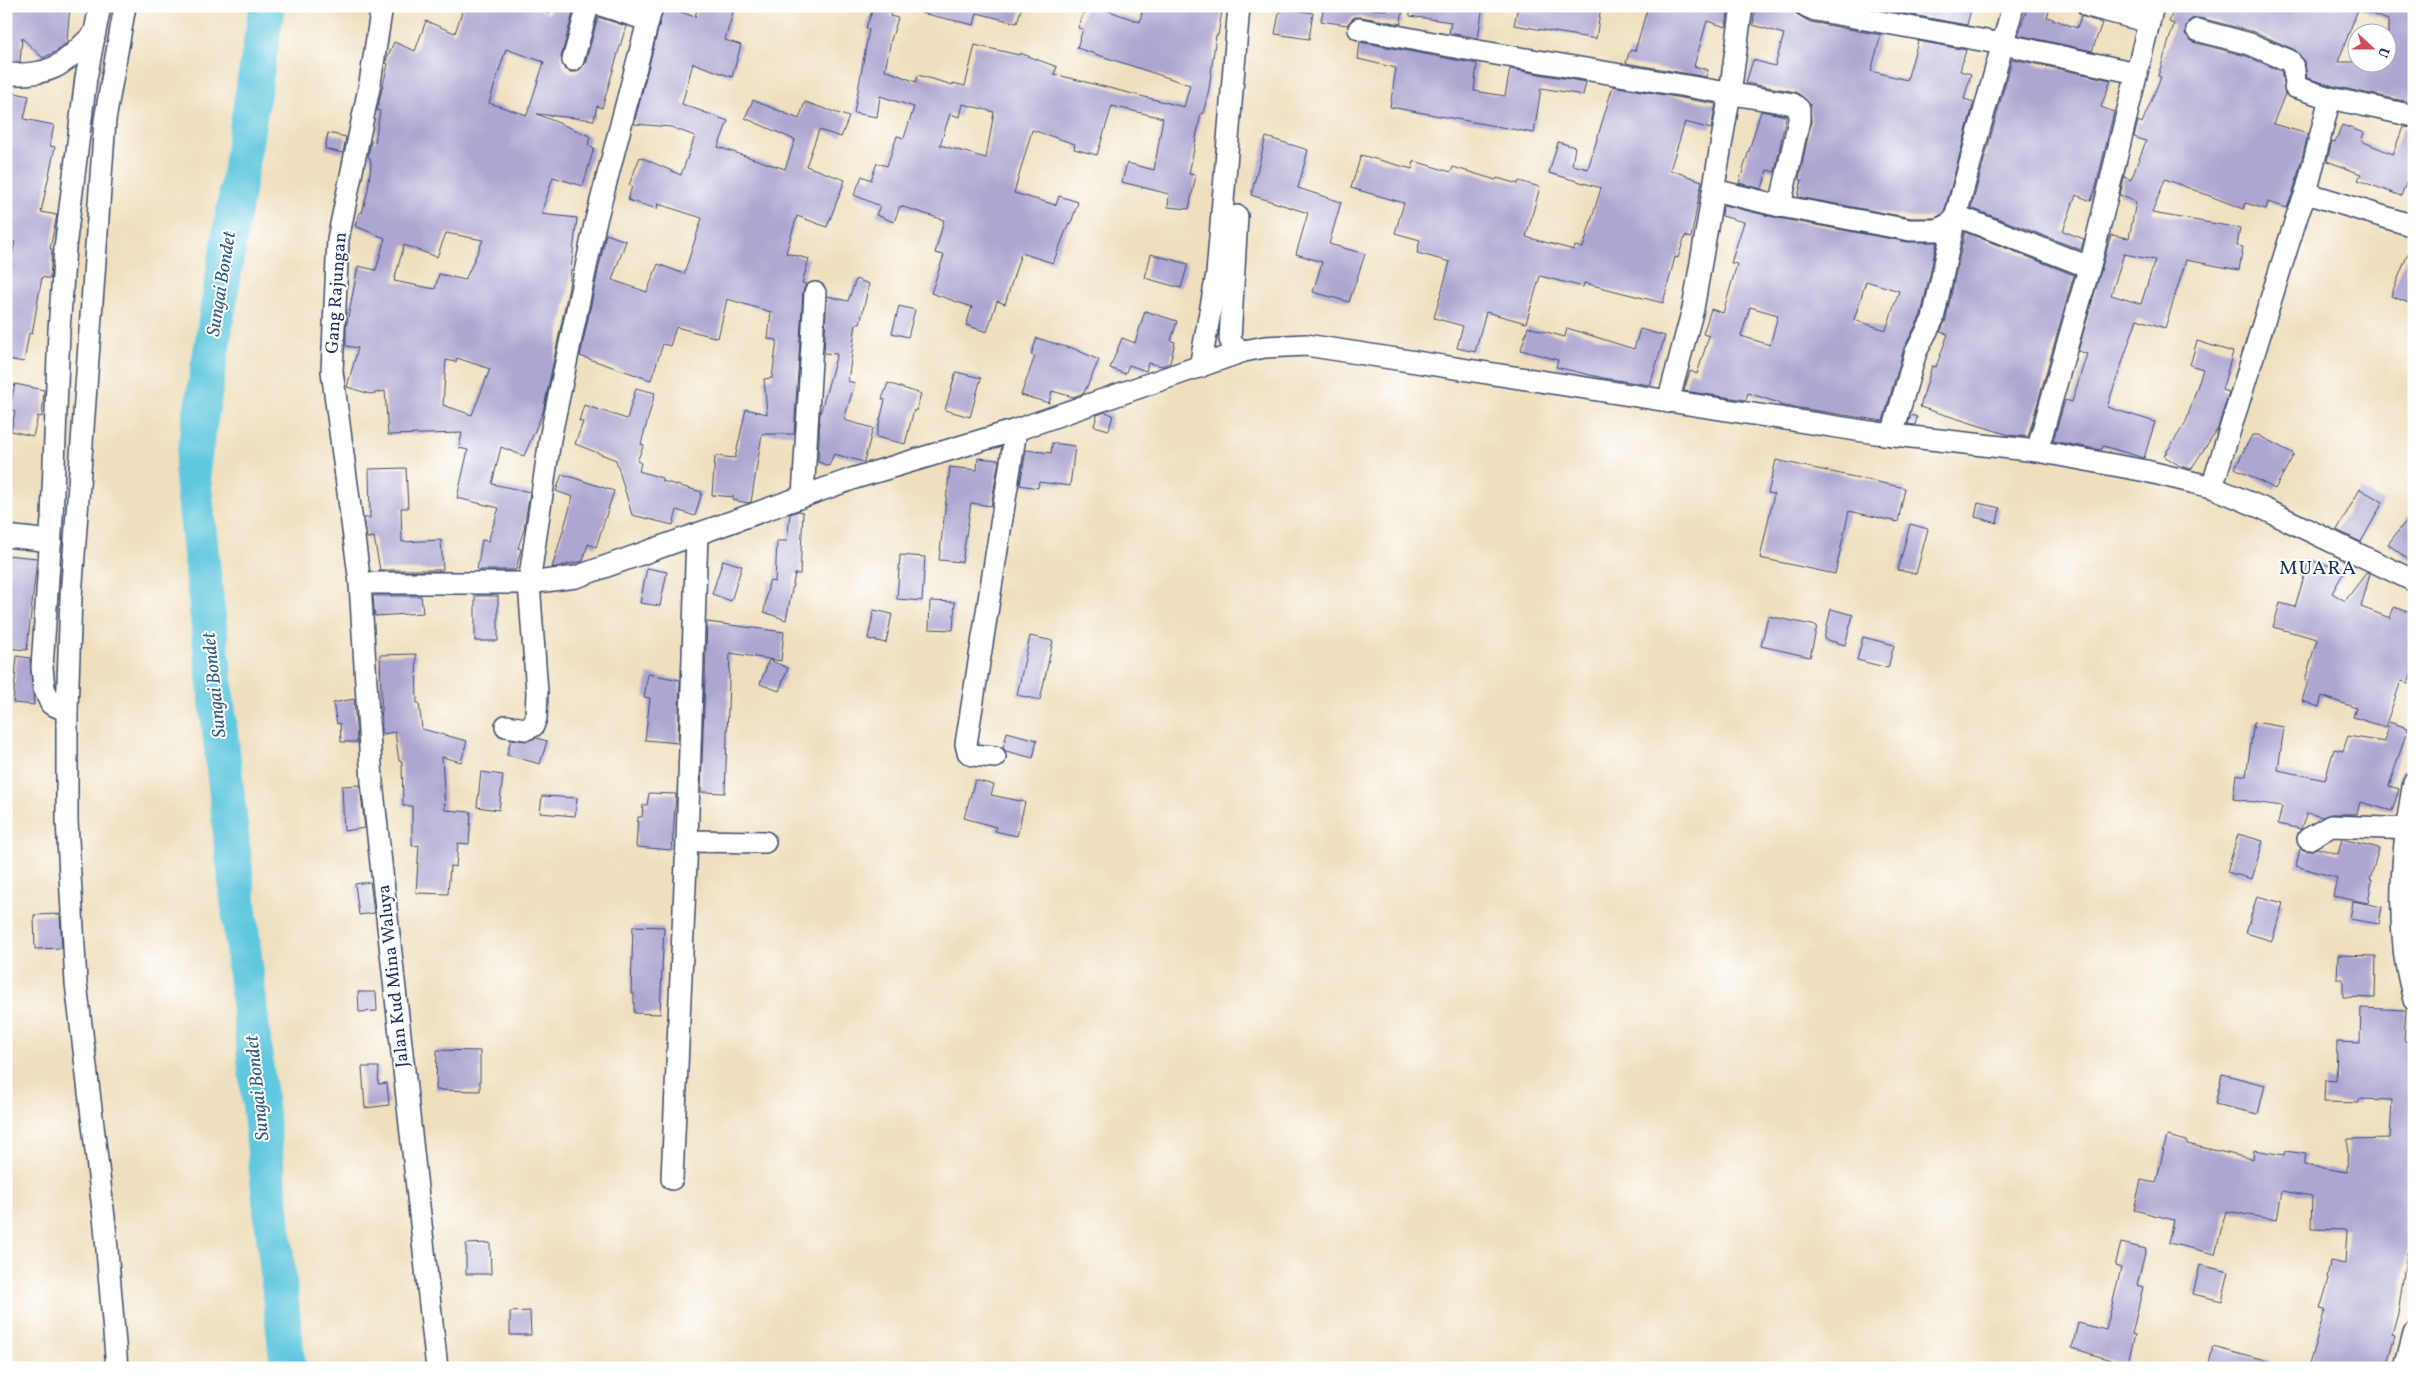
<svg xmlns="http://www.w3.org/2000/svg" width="2420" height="1374" font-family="Vollkorn,serif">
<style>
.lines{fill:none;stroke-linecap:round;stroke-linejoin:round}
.river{stroke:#61c8de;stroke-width:36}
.building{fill:#aea6d0;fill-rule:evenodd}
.minor-casing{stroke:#3b496c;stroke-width:24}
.minor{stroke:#fff;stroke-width:21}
.labels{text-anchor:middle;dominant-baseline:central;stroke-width:4;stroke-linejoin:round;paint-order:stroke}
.street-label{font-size:18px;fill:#1b2f5e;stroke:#fff}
.water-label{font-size:19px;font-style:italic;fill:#305d84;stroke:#fff}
.quarter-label{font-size:20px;letter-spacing:1px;fill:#1b2f5e;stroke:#fff}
</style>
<rect width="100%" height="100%" fill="#fff"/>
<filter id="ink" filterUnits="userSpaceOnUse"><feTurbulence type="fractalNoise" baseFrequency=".02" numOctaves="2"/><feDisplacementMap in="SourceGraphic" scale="10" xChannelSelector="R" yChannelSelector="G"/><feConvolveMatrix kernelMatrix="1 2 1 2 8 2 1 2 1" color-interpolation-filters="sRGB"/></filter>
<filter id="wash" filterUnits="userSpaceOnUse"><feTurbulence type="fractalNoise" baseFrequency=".0096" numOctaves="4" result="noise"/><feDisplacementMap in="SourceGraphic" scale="20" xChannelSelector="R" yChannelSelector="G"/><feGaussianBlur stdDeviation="1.12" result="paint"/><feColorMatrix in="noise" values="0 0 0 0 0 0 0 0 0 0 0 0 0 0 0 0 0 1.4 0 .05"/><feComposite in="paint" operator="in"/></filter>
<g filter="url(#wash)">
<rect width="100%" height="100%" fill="#efdfbe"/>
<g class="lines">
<polyline class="river" points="267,6 192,469 288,1368"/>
</g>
<g id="blocks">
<g class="building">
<polygon points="6,6 70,6 67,39 69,41 57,51 43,58 22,38 20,62 6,62"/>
<path d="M464,6H531L549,14L551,6H575L561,57L564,68L570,72H577L585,64L598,17L626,26L602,108L597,106L594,120L537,114L590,136L588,146L594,148L583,186L553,177L541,214L577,218L569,287L543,412L524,456L501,447L492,484L530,492L524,529L518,548L521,549L516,570H477L482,540L488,541L499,508L457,498L468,450L459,448L462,433L388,435L385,391L370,394L347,387L358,348L346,346V328L358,266L376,270L385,238L355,226L360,212L362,213L368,190L371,164L370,158L368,157L371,141L375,142L380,111L377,110L388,64L386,63L387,58L394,42L415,51L426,21L455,33ZM506,49L544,62L527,115L489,103ZM446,233L483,240L465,280L439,274L435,289L394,281L404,245L437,257ZM457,358L490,369L472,415L443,405L446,360L456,362Z"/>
<polygon points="664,6 695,17 698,6 726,6 734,9 725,40 741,45 732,77 693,63 682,104 728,121 718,147 785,169 795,140 745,118 753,100 799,119 805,102 849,117 841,137 819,130 806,166 845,180 827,227 797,216 786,253 809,259 802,283 806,284 803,292 794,434 762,434 751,502 748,503 733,500 734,497 712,495 715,456 735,458 746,409 767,414 764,379 772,378 777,340 768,339 771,312 727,299 718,338 676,327 670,346 663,344 651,380 580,356 606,234 626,241 612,280 647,292 658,264 684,274 702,218 658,204 657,209 628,200 632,186 629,185 640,157 681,175 695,136 671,127 634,124"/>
<path d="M874,6H892L890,16L898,18L891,40L885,70L916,82L918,75L953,85V83L965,86L975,45L1019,55L1020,53L1057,67L1054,74L1184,107L1190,85L1077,48L1083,29L1078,28L1086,6H1095L1140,22L1143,6H1191L1222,11L1218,35H1216L1209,89L1203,114L1201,113L1189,174L1196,175L1189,209L1168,207L1169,194L1122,182L1127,163L1154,170L1163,118L1112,106L1097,155L1074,149L1075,144L1032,130L1014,193L1056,205L1059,196L1078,202L1071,223H1069L1053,263L1021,253L1005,304L997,301L987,332L966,325L972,307L931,293L944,255L935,253L944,220L900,206L894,222L876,215L880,206L854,195L862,176L871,180L877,163L887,166L897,136L904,138L914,107L880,96L877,117L854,113L869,29L866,28ZM963,104L994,112L986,158L940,145L950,114L960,117Z"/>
<polygon points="922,6 1022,6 1017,23 977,13 974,25 921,13"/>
<polygon points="1324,6 1386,10 1387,6 1403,6 1401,24 1361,17 1354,17 1347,25 1321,21"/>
<polygon points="1410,6 1483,6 1478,38 1449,33 1451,22 1410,16"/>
<polygon points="1518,6 1547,6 1572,10 1573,6 1601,6 1596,39 1514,25"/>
<polygon points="1648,6 1729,6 1726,27 1707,21 1694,66 1708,70 1706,77 1626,63 1630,50 1635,51"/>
<polygon points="1755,6 1794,6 1796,14 1810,22 1881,35 1871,71 1907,80 1918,41 1966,50 1960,71 1971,74 1964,99 1974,102 1944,213 1935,218 1911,218 1798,197 1802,180 1799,179 1811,122 1810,104 1796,92 1746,83 1753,60 1775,66 1784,34 1753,25"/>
<polygon points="1864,6 1972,6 1967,25"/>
<polygon points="2028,6 2051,6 2047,17 2077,28 2081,16 2102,23 2092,51 2018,35"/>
<path d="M2175,6H2199L2215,12L2218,6H2237L2250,12L2252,6H2414V103L2333,86L2307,78L2305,63L2295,50L2255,32L2200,18H2193L2188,22L2185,34L2193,42L2246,56L2281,71L2285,94L2273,124L2308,134L2294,189L2287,208L2268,202L2266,209L2245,203L2244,209L2165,179L2152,213L2240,228L2237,246L2243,247L2239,270L2186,260L2165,328L2137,319L2107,407L2155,422L2144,458L2103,446L2101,450L2053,441L2065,400L2072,402L2087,354L2078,351L2111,235L2129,238L2136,202L2120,195L2124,177L2131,180L2146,141L2134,137L2138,121L2142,123L2161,77L2158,76L2174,24L2169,22ZM2358,9L2388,20V62H2338ZM2124,254L2155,260L2141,304L2111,295Z"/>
<polygon points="1280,8 1313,13 1309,39 1275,34"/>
<polygon points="1360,42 1477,64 1474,91 1505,96 1510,69 1586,82 1583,95 1541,88 1534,133 1390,107 1396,68 1358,59"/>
<polygon points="2012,59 2111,80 2101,107 2114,112 2096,187 2091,201 2076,195 2063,231 2084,239 2081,250 1971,208"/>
<polygon points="1613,86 1716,104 1711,129 1685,122 1670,170 1702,181 1691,238 1685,236 1678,258 1675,257 1663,303 1584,283 1583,287 1540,276 1526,323 1486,312 1475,352 1457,348 1463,326 1434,318 1450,262 1417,253 1420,240 1395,233 1404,203 1351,188 1361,155 1412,169 1414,161 1451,172 1453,167 1496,180 1497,178 1518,184 1519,181 1540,187 1526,237 1574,250 1575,246 1583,248 1601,188 1549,173 1558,142 1575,147 1572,165 1588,169"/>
<polygon points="6,91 29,96 24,119 54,125 50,146 55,147 41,212 57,215 50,249 52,249 50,279 42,277 32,334 29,333 24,362 6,359 6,273 8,273 15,242 6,241"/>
<polygon points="1761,111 1786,116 1775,172 1767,170 1762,189 1739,183"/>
<polygon points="2342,125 2364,133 2361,141 2393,154 2403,127 2414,128 2414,163 2401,196 2358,180 2361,174 2327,161 2332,141 2335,142"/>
<polygon points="328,133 346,137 343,153 325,149"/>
<polygon points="1266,137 1308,150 1298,188 1341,202 1329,244 1365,254 1349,302 1313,292 1322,262 1296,254 1308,213 1251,195"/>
<path d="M1723,205L1778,218L1908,242H1937L1921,315L1904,348L1883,421L1779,405V403L1748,393L1746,400L1684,391L1690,371L1697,374L1709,336L1703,334L1711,309L1723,313L1737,264L1731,263L1744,222L1722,216ZM1866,281L1899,291L1886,330L1854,320ZM1750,307L1778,315L1770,345L1741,336Z"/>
<polygon points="1965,232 2074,275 2028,437 2009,435 1920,407 1932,366 1936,367 1948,334 1940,332 1945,322"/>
<polygon points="2413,241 2414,241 2414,305 2391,296"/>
<polygon points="1151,254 1188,264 1181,288 1145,278"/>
<polygon points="856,279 869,284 860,324 856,324 848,381 855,383 844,420 873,428 864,462 834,454 829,466 818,462 820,414 837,354 824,353 827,296 848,301"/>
<polygon points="899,306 915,310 908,337 892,333"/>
<polygon points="1145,311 1177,321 1171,341 1175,342 1170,363 1162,366 1148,363 1146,371 1129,365 1125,374 1110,368 1122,338 1135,343"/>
<polygon points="1528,327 1565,337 1567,328 1634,349 1640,329 1665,336 1650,385 1603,378 1556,367 1558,360 1521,350"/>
<polygon points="1037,338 1069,348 1070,347 1099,360 1084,393 1073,397 1052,391 1049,403 1021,395 1035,356 1031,355"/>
<polygon points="2197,341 2233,352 2222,390 2229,392 2218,428 2191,469 2180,466 2164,456 2186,422 2203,369 2190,365"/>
<polygon points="956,372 981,378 970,417 945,410"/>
<polygon points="888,383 921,394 916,411 914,410 905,444 876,437 885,400 882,399"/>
<polygon points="15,384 44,390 42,417 38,416 33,436 11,431 15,411 9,410"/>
<polygon points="636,388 655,393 641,444 644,445 637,461 641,463 639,471 662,478 662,481 702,492 695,516 677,510 673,525 632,515 616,460 575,444 583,422 579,421 584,405 627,419"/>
<polygon points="1105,412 1113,415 1109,430 1094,426 1097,415"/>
<polygon points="1911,415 1917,417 1915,425 1908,424"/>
<polygon points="2252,435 2258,435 2294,454 2275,489 2235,468"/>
<polygon points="1052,443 1075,446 1070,486 1039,482 1038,488 1020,485 1026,450 1051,453"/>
<polygon points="978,458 999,460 991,506 971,503 962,562 939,560 950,467 977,470"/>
<polygon points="1776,460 1905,488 1898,522 1849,511 1835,574 1760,558 1774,494 1768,493"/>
<polygon points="406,468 408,508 401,508 402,542 441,540 443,570 380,570 374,537 367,538 364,518 370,518 369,469"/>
<polygon points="562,474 614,491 596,547 588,544 583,561 552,568 573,497 556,491"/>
<polygon points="2360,489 2383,502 2361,542 2337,530"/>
<polygon points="1978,503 2000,508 1997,523 1975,517"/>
<polygon points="798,511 803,512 800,574 795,574 786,620 764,612 769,581 775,582 777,541 787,541 790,514"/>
<polygon points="2414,511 2414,564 2388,544"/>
<polygon points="1910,524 1928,529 1916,574 1898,570"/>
<polygon points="6,555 37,558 27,650 6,648"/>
<polygon points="900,555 925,557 922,601 897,599"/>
<polygon points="723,560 742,566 731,601 712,594"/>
<polygon points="2309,560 2345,570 2332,593 2345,601 2367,572 2370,574 2361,607 2390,618 2394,607 2414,614 2414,666 2408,683 2401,681 2385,727 2353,717 2356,708 2322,696 2319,707 2302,701 2308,681 2305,680 2317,639 2273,627 2280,603 2295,607"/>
<polygon points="647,568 667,572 660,606 640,603"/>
<polygon points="373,596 421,596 423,613 375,616"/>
<rect x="475" y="596" width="23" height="45"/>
<polygon points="930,601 955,602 953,630 929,629"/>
<polygon points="1831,609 1853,615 1845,645 1824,639"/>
<polygon points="874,610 892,614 886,643 868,639"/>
<polygon points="1768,616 1817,626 1810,657 1761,646"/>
<polygon points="707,622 784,632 781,661 730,653 725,793 701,792"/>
<polygon points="1030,636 1053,641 1040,700 1017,695"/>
<polygon points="1863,637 1894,645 1888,668 1857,660"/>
<polygon points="416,654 417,703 419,703 422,729 467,741 461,762 442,757 445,810 471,812 469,844 458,843 456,867 450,866 448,894 416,893 419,845 412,846 412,806 403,806 402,761 399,761 395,732 382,734 380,655"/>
<polygon points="17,656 30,658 34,705 13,703"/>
<polygon points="769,660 788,668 779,691 760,684"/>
<polygon points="648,674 680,680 678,743 645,740 650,698 644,697"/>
<polygon points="354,699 357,742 341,742 340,723 337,724 333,703"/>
<polygon points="2254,722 2284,727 2278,770 2325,780 2334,749 2343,751 2348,736 2385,742 2389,722 2408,728 2389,786 2399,789 2392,811 2360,802 2357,814 2331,814 2322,817 2307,813 2301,829 2278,824 2282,806 2233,799 2236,774 2246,776"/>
<polygon points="1007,732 1037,740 1033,758 1006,751 1003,748"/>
<polygon points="536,738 547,741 540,764 507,755 511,739 525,741"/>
<polygon points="481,772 503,775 499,810 477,807"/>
<polygon points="975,780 994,785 991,795 1025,802 1017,836 995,831 996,827 964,818"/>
<polygon points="360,785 365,828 344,831 342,786"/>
<polygon points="649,793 676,794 672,850 636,847 638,817 642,817 643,805 647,805"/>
<polygon points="542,796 577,798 575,816 540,813"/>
<polygon points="2238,834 2263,841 2252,879 2227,872"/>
<polygon points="2342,839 2379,848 2370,880 2372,880 2368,903 2333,896 2337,878 2296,866 2300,849 2308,851 2317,848 2338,854"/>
<polygon points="370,882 374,913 359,915 355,884"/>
<polygon points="2257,896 2283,903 2272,941 2246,933"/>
<polygon points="2353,901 2382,907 2379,924 2350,919"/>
<polygon points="60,914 62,948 35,949 34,915"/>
<polygon points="633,926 664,927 660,1014 634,1013 634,993 631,993"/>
<polygon points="2338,955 2376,956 2375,998 2343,997 2343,979 2337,979"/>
<polygon points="358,992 376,992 377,1011 359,1012"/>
<polygon points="2361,1008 2406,1010 2404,1041 2413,1041 2408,1112 2414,1112 2414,1252 2407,1252 2398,1313 2392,1335 2395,1336 2386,1368 2308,1368 2325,1310 2320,1309 2329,1279 2327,1278 2330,1261 2345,1264 2347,1230 2311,1229 2312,1196 2282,1191 2277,1220 2226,1211 2215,1254 2169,1243 2174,1220 2134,1210 2141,1180 2156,1183 2167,1136 2187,1141 2187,1144 2253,1159 2254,1150 2284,1155 2285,1151 2306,1154 2304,1165 2347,1172 2348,1139 2390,1138 2392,1100 2359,1099 2359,1103 2324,1102 2325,1080 2336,1081 2337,1042 2360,1043"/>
<polygon points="437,1050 480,1051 480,1091 436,1090"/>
<polygon points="362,1067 379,1067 378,1084 387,1083 389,1105 365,1108"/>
<polygon points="2222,1074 2265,1085 2258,1114 2215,1104"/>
<polygon points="490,1243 491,1274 466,1274 466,1244"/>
<polygon points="2121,1243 2146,1249 2137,1285 2143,1287 2132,1334 2135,1335 2127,1365 2072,1348 2078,1323 2106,1330 2121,1268 2115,1266"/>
<polygon points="2200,1265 2229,1272 2222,1301 2193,1294"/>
<polygon points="530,1311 531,1335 510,1335 510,1312"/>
<polygon points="2213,1347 2270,1362 2269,1368 2208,1368"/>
</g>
</g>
</g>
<g filter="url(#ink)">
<use href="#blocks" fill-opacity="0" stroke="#3b496c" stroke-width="1"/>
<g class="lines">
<g class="minor-casing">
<g id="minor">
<polyline points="382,6 370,83 338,239 332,371 360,583 372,782 437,1368"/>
<polyline points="604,6 647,20"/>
<polyline points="1806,6 1815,10 2003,44 2136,73"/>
<polyline points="2088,6 2149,22"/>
<polyline points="1359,29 1460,48 1793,104 1799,109 1799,120 1780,206"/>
<polyline points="2197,30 2250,44 2290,61 2294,69 2295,87 2330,98 2414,116"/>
<polyline points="573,60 588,6"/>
<path d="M6,74C54,76 61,66 94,34"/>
<polyline points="1714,190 1780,206 1910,230 1938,230 1958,219 1965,219 2089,267"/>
<polyline points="2306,193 2330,98"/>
<polyline points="1237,216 1230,339 1233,346 1244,351"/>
<polyline points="1200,367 1217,274 1239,6"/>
<polyline points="1668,402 1693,309 1730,93 1742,6"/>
<polyline points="1892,435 1916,352 1933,319 1954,222 2013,6"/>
<polyline points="2037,451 2092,258 2153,6"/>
<polyline points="2212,487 2297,216 2306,193 2414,226"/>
<polyline points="803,496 815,293"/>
<polyline points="697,534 687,841 765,842"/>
<polyline points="6,536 51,541"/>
<polyline points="360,583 529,583 576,577 855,478 1016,430 1244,351 1265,347 1306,345 1876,433 2037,451 2146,471 2212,487 2262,508 2414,581"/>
<polyline points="67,711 51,704 44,688 42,667 52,518 59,330 65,248 86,78 100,6"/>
<polyline points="506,726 526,729 533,726 536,718 537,692 529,583 550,439 595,224 652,6"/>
<polyline points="995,757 972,755 968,752 966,744 1016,430"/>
<path d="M2414,782C2404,836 2398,892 2404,947C2405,965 2410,982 2414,1000"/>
<polyline points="2308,839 2331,826 2414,829"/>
<polyline points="672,1179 687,841"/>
<polyline points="117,1368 105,1226 76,983 67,821 67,711 71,597 105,120 125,6"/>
<polyline points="2405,1368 2414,1333"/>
</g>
</g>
<use href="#minor" class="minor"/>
</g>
</g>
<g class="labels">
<g class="street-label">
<text transform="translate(337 293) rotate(-86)">Gang Rajungan</text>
<text transform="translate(394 976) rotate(-96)">Jalan Kud Mina Waluya</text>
</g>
<g class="water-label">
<text transform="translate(222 284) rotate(-81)">Sungai Bondet</text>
<text transform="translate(215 685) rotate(-96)">Sungai Bondet</text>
<text transform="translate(258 1088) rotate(-96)">Sungai Bondet</text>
</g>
<g class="quarter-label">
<text x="2318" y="569">MUARA</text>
</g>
</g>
<rect width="2420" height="1374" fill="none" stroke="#fff" stroke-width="25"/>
<g transform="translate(2372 48) rotate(111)"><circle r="24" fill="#ffffff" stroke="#a4acbf"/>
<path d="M0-4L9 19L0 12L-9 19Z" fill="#d1495b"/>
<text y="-8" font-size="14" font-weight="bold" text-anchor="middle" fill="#1b2f5e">U</text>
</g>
</svg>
